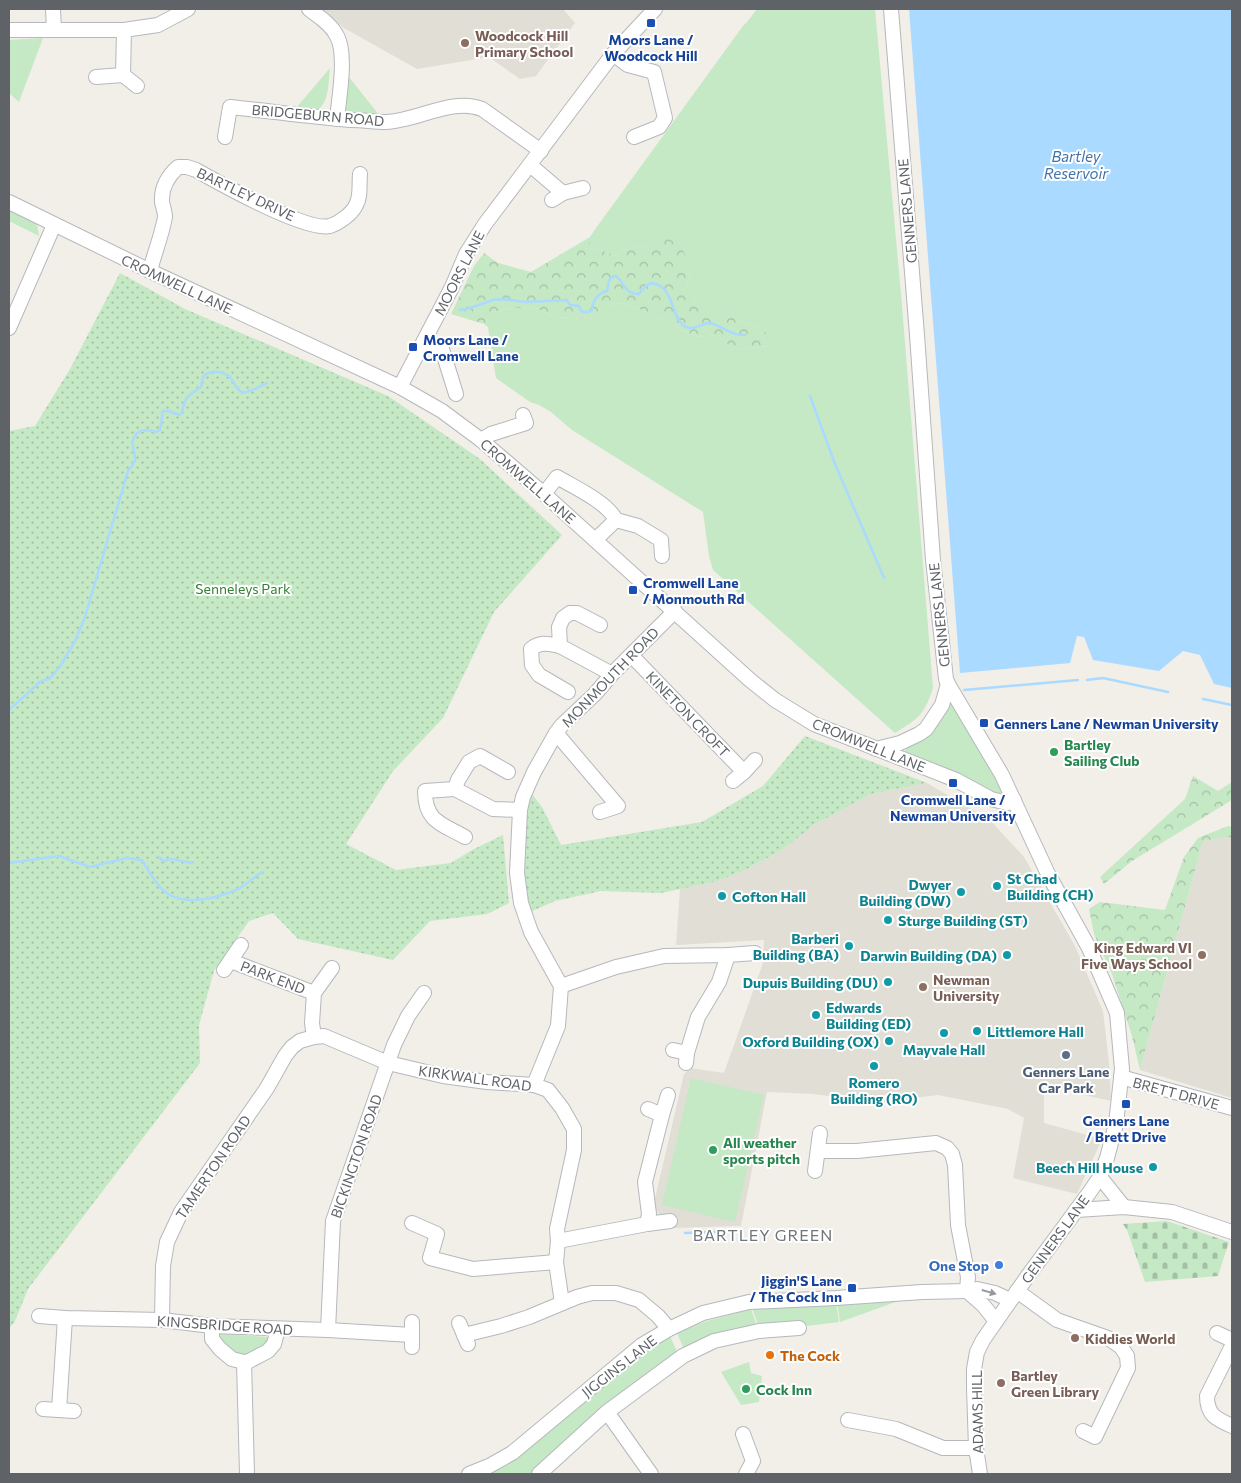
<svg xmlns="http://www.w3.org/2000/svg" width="1241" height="1483" font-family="Commissioner,sans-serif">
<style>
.education{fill:#e1ded6}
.green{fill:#c5e8c5}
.forest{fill:url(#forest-crowns)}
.cemetery{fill:url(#cemetery-stones)}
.park{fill:url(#park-dots)}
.water{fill:#aadaff}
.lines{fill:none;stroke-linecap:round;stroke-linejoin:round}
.stream{stroke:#aadaff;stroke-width:2.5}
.minor-casing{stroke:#b5b8bc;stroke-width:16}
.minor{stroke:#fff;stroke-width:14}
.oneway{fill:#979a9d}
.transit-dot{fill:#1a4fb4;stroke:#fff;stroke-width:2}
.education-dot{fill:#8d6e63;stroke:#fff;stroke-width:2}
.leisure-dot{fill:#2e9e5b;stroke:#fff;stroke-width:2}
.culture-dot{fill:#0f9aa8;stroke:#fff;stroke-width:2}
.service-dot{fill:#5c6f8a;stroke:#fff;stroke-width:2}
.shop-dot{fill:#3f7fe0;stroke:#fff;stroke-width:2}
.food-dot{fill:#e8710a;stroke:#fff;stroke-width:2}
.labels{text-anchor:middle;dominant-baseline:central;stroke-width:4;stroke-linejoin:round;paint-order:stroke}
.education-label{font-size:14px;font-weight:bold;fill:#785e54;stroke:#fff;text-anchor:start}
.transit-label{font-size:14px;font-weight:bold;fill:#164399;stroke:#fff}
.street-label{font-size:14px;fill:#5f6368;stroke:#fff}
.park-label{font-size:14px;fill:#348238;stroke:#fff}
.leisure-label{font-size:14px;font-weight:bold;fill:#27864d;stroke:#fff;text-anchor:start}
.culture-label{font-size:14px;font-weight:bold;fill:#0d838f;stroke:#fff;text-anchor:end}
.service-label{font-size:14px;font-weight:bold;fill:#4e5e75;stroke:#fff}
.shop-label{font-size:14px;font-weight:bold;fill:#366cbe;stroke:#fff;text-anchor:end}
.food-label{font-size:14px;font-weight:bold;fill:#c56008;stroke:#fff;text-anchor:start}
.water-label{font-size:15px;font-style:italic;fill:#4174aa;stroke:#fff}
.quarter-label{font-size:16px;letter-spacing:1px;fill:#70757a;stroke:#fff}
</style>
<defs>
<pattern id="forest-crowns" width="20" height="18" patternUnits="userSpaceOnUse" patternTransform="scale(1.25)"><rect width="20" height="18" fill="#c5e8c5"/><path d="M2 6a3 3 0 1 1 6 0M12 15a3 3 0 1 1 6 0" fill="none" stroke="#a3c0a4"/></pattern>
<pattern id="cemetery-stones" width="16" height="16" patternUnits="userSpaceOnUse" patternTransform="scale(1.25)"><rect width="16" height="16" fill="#c5e8c5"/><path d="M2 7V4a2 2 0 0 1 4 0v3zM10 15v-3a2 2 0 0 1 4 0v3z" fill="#a3c0a4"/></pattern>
<pattern id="park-dots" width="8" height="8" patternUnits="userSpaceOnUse" patternTransform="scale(1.25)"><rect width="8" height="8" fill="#c5e8c5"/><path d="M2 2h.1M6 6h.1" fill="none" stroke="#a3c0a4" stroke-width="1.8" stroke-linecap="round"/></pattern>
</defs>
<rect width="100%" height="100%" fill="#f1efe8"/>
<g class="education">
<polygon points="320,9 563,9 575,23 536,76 520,79 489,57 417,69 344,28"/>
<polygon points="927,783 990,820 1024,857 1075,946 1103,1011 1109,1063 1111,1101 1044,1086 1044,1123 1102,1139 1077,1194 1013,1178 1024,1118 1008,1109 938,1095 913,1098 906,1106 813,1094 767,1092 741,1226 671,1228 653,1207 684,1074 690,1068 724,1073 763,963 764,940 676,945 680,889 714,882 739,873 782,850 814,825 871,794"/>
<polygon points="1227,837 1232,838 1232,1098 1140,1070 1203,841"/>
</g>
<g class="green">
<path d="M757,9H875L901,294L933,688C924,715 919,718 895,733L713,570L709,556L703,512L572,430L551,412L539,405L530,402L496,378L488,327L484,324L494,312L513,308L533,307L555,317L590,319L603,308L619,303L642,310L697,337L718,335L734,350L768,346L760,327L745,323L732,317L712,316L698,306L687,285L691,271L661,238L645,247L631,246L615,256L601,250L589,248L590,237L596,228L743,26L747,22Z"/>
<polygon points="43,38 19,102 9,93 9,40"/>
<path d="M330,68C328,82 330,100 318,110L297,107Z"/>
<polygon points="348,76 380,116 348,113 346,110"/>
<polygon points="9,208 37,224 39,236 9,221"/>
<polygon points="952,698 999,779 1003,793 997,794 907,755 905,751 907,746"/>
<polygon points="691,1078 764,1095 735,1222 662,1205"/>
<polygon points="901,1300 840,1322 837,1302"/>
<polygon points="836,1302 839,1322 799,1327 760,1331 752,1308"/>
<polygon points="751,1309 757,1327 684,1349 677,1333 707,1321"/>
<path d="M220,1334L268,1337L267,1343L253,1356C236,1356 233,1353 221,1342Z"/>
<polygon points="669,1334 679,1356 532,1474 483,1474 512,1460 552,1430 617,1372"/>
<polygon points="749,1362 751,1373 762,1376 759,1402 741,1405 721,1372"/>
</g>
<g class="forest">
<polygon points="590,237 590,248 601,250 615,256 631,246 645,247 661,238 671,240 683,250 691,271 687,285 698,306 712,315 732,317 745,323 760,327 767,334 768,346 734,350 718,335 697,337 642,310 619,303 603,308 590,319 555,317 533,307 513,308 494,312 484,324 451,314 474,266 484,253 498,263 531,272"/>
<polygon points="1193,776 1218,791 1232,782 1232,800 1132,861 1104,884 1100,877 1185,799"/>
<polygon points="1228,826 1232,827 1232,838 1227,837 1203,841 1140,1070 1132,1036 1112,974 1094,934 1089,909 1100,902 1165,910 1184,857 1198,838"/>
</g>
<polygon class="cemetery" points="1167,1221 1229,1242 1218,1276 1145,1282 1127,1230 1123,1224"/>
<g class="park">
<polygon points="120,273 185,309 388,396 480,459 562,535 494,612 443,718 393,771 346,844 396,870 451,863 472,850 503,835 509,903 487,914 430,921 393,960 298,939 273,913 249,921 214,971 199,1025 200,1063 28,1289 15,1321 9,1329 9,431 35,426 70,369"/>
<path d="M805,736L927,783L871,794L814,825L782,850L739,873L714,882L661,893L601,891L555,901L530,912C522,880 521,824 531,793L542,807L561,845L702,822L763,786Z"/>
</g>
<polygon class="water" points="909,9 1232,9 1232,688 1214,684 1200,655 1183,651 1159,671 1093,660 1084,637 1077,636 1070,663 960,673"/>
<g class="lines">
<g class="stream">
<path d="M460,310L467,309L493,300L502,299L526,302L567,300L570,305L579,306L582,312H589L592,310C592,302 598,293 607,291C609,284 607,277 616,276C626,284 624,294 639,294C645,286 650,279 660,286C674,294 672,320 686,327C694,331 700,324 708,323C717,323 725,331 733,333C737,335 741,335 745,335"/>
<polyline points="810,396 835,464 884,578"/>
<polyline points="1087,680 1103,678 1168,692"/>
<polyline points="964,690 1078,680"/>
<polyline points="1203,699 1232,705"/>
<path d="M9,710L41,681L49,679L59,668L74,643L84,620L128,471C130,468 134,464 135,460C136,454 131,447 133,440C136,429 147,429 156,432L160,430L163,411H169L179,415L182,413C184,397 189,395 201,387C202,383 202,378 204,376C211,369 224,372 230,377C234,382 236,390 242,392C247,394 261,386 267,383"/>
<polyline points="159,857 163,861 172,859 192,863"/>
<path d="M9,863L59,856L90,867L127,858L142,860C149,871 157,887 168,894C188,906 216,898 236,890C245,886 253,878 262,872"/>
<polyline points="685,1233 740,1231"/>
</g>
<g class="minor-casing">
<g id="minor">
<polyline points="53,9 54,30"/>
<path d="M309,9C319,17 331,24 337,36C347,55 339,97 337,119"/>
<polyline points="891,9 917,335 933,560 946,679 948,684 1002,775 1048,874 1089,948 1117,1013 1122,1069 1116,1124 1107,1158 1100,1177 1089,1193 1027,1277 983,1340 977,1352 974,1369 974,1388 976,1448 980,1474"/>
<polyline points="9,30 124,30 158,25 188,9"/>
<polyline points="613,54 628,65 654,72 665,118 659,127 634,137"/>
<polyline points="123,75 124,30"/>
<polyline points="96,77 123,75 137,86"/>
<path d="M225,137L230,107C270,111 311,117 351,120C363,120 374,122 386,122C417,121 453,97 482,109L541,151"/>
<polyline points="530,165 563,193"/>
<polyline points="552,200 563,193 583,188"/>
<polyline points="9,202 150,271 400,387 442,411 481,440 544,494 750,680 775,700 814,724 956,780 991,799 1007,803 1014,800"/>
<path d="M150,271C154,254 162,235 165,217C165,212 163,207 162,202C161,187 168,176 178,167H187L196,170C219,183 307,232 330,226C339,223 352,214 356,205C361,197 359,184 360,174"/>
<polyline points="9,328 54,225"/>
<polyline points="424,341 439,347 442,349 456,394"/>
<polyline points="400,387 452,287 466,254 485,224 613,54 655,9"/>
<polyline points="481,440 491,434 526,423 523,415"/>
<path d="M544,494L557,477C574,487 607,502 616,520L595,540"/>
<polyline points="616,520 638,526 661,540 662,556"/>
<polyline points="560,646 612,674"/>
<polyline points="631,655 744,772"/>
<path d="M568,692L539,675L532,665L531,649C541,641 549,644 560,646L559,627L563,618L570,613H577L600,625"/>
<polyline points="556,733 618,806 600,812"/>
<polyline points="876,749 900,743 919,734 926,729 942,705 948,684"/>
<polyline points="733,781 744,772 755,760"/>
<polyline points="455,789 493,809 520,810"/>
<path d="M465,837C442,824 425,822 425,791L455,789L458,780L469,762L480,756L508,772"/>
<polyline points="231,961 314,993"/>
<polyline points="224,970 241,945"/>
<polyline points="561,986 616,967 664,956 728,955 755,953"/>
<polyline points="314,1037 312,1023 314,993 332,968"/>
<polyline points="673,1050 687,1053"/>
<polyline points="686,1063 687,1053 698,1017 719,982 728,955"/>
<polyline points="1121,1077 1232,1108"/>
<polyline points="534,1085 558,1026 561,986 531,932 521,903 517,873 520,810 523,797 534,772 556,733 562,725 595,694 612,674 675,611"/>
<polyline points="648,1109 662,1115"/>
<polyline points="818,1151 857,1151 936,1143 947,1148 952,1154 955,1165 958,1225 968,1277 967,1291"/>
<polyline points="815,1171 820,1133"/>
<polyline points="1100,1177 1124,1207"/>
<polyline points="1076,1210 1124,1207 1172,1212 1232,1232"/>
<polyline points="412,1223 437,1234 430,1258 473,1269 556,1262"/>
<polyline points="647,1224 649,1214 645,1182 662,1115 668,1095"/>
<polyline points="558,1241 647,1224 670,1221"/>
<polyline points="967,1291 983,1305 996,1321"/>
<polyline points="1017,1291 1057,1320 1108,1338 1121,1347 1127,1356 1128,1368 1095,1437 1083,1431"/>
<polyline points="39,1316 65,1318 162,1320 212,1326 328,1330 412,1335"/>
<polyline points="162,1320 163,1266 167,1242 181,1212 267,1088 285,1056 292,1047 300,1041 314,1037 324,1036 388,1063 443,1076 487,1082 534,1085 548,1090 562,1108 574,1129 574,1150 557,1229 558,1241 556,1262 562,1303"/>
<polyline points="459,1323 468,1344"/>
<polyline points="212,1326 212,1339 220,1349 232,1359 244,1362 249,1361 268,1351 274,1344 278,1329"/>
<polyline points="328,1330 333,1221 394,1045 408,1016 424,993"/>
<polyline points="1217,1333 1232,1340"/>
<polyline points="464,1335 501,1326 529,1317 577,1297 592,1293 616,1293 639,1300 658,1316 669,1329"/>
<path d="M1232,1346L1207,1396C1207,1415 1216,1419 1232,1426"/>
<polyline points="412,1347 412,1322"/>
<polyline points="244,1362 247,1474"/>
<polyline points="43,1409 74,1411"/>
<polyline points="59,1410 65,1318"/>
<polyline points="607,1412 651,1474"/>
<polyline points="848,1420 896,1429 943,1448 976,1448"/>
<polyline points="743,1434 753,1461 746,1474"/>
<polyline points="469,1474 489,1466 512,1453 642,1345 669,1329 703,1313 749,1302 836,1298 922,1292 967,1291 977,1289 995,1293 1010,1300"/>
<polyline points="539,1474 607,1412 683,1356 714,1341 759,1331 799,1328"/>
</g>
</g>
<use href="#minor" class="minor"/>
</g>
<defs><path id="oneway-solid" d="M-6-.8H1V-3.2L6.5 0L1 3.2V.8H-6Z" transform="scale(1.25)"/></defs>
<use class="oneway" href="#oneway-solid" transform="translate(989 1292) rotate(16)"/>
<g class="transit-dot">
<rect x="646" y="18" width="10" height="10" rx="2.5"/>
<rect x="408" y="342" width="10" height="10" rx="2.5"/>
<rect x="628" y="585" width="10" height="10" rx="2.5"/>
<rect x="979" y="718" width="10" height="10" rx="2.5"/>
<rect x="948" y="778" width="10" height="10" rx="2.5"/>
<rect x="1121" y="1099" width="10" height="10" rx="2.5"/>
<rect x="847" y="1283" width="10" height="10" rx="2.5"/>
</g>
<g class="education-dot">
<circle cx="465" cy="43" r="5"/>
<circle cx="1202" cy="955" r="5"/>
<circle cx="923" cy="987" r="5"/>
<circle cx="1075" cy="1338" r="5"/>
<circle cx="1001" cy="1383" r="5"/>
</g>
<g class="leisure-dot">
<circle cx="1054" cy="752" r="5"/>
<circle cx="713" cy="1150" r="5"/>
<circle cx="746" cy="1389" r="5"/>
</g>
<g class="culture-dot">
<circle cx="997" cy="886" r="5"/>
<circle cx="961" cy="892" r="5"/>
<circle cx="722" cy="896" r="5"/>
<circle cx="888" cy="920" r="5"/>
<circle cx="849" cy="946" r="5"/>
<circle cx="1007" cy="955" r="5"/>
<circle cx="888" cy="982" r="5"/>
<circle cx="816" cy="1015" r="5"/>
<circle cx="977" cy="1031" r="5"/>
<circle cx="944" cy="1033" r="5"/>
<circle cx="889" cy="1041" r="5"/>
<circle cx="874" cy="1066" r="5"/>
<circle cx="1153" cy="1167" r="5"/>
</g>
<circle class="service-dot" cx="1066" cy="1055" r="5"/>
<circle class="shop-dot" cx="999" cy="1265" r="5"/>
<circle class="food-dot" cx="770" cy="1355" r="5"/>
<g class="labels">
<g class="education-label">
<text x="475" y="35">Woodcock Hill<tspan x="475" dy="16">Primary School</tspan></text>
<text x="1192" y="947" text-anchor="end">King Edward VI<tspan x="1192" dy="16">Five Ways School</tspan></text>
<text x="933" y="979">Newman<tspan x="933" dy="16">University</tspan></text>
<text x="1085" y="1338">Kiddies World</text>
<text x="1011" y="1375">Bartley<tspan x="1011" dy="16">Green Library</tspan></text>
</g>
<g class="transit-label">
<text x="651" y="39">Moors Lane /<tspan x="651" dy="16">Woodcock Hill</tspan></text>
<text x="423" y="339" text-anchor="start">Moors Lane /<tspan x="423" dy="16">Cromwell Lane</tspan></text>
<text x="643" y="582" text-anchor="start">Cromwell Lane<tspan x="643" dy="16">/ Monmouth Rd</tspan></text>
<text x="994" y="723" text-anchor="start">Genners Lane / Newman University</text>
<text x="953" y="799">Cromwell Lane /<tspan x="953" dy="16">Newman University</tspan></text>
<text x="1126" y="1120">Genners Lane<tspan x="1126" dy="16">/ Brett Drive</tspan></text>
<text x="842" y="1280" text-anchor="end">Jiggin'S Lane<tspan x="842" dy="16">/ The Cock Inn</tspan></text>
</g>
<g class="street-label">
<text transform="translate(318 115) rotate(5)">BRIDGEBURN ROAD</text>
<text transform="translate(246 194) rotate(25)">BARTLEY DRIVE</text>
<text transform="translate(907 211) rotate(-95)">GENNERS LANE</text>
<text transform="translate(459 273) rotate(-63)">MOORS LANE</text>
<text transform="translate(177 284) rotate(25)">CROMWELL LANE</text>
<text transform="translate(528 481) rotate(41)">CROMWELL LANE</text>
<text transform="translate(939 615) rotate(-96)">GENNERS LANE</text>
<text transform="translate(610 677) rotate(-46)">MONMOUTH ROAD</text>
<text transform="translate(688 714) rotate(46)">KINETON CROFT</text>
<text transform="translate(869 745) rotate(22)">CROMWELL LANE</text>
<text transform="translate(273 977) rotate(21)">PARK END</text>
<text transform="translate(475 1078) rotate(8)">KIRKWALL ROAD</text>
<text transform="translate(1176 1093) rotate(15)">BRETT DRIVE</text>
<text transform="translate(356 1156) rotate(-71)">BICKINGTON ROAD</text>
<text transform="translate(213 1167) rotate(-56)">TAMERTON ROAD</text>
<text transform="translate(1055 1239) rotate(-54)">GENNERS LANE</text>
<text transform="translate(225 1325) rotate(4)">KINGSBRIDGE ROAD</text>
<text transform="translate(619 1366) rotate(-38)">JIGGINS LANE</text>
<text transform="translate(977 1412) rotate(-91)">ADAMS HILL</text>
</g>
<g class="park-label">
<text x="243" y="588">Senneleys Park</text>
</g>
<g class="leisure-label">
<text x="1064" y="744">Bartley<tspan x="1064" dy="16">Sailing Club</tspan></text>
<text x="723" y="1142">All weather<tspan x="723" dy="16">sports pitch</tspan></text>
<text x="756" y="1389">Cock Inn</text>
</g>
<g class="culture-label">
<text x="1007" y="878" text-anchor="start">St Chad<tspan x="1007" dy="16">Building (CH)</tspan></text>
<text x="951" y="884">Dwyer<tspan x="951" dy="16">Building (DW)</tspan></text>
<text x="732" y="896" text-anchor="start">Cofton Hall</text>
<text x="898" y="920" text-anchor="start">Sturge Building (ST)</text>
<text x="839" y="938">Barberi<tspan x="839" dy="16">Building (BA)</tspan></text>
<text x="997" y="955">Darwin Building (DA)</text>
<text x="878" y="982">Dupuis Building (DU)</text>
<text x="826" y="1007" text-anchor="start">Edwards<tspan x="826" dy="16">Building (ED)</tspan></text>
<text x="987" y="1031" text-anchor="start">Littlemore Hall</text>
<text x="879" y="1041">Oxford Building (OX)</text>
<text x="944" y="1049" text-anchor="middle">Mayvale Hall</text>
<text x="874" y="1082" text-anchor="middle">Romero<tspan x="874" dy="16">Building (RO)</tspan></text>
<text x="1143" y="1167">Beech Hill House</text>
</g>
<g class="service-label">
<text x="1066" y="1071">Genners Lane<tspan x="1066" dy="16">Car Park</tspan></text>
</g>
<g class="shop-label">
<text x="989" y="1265">One Stop</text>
</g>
<g class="food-label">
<text x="780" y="1355">The Cock</text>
</g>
<g class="water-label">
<text x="1076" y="156">Bartley<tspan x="1076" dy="17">Reservoir</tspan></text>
</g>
<g class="quarter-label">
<text x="763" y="1234">BARTLEY GREEN</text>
</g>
</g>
<rect width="1241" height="1483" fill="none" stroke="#5f6368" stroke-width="20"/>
</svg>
